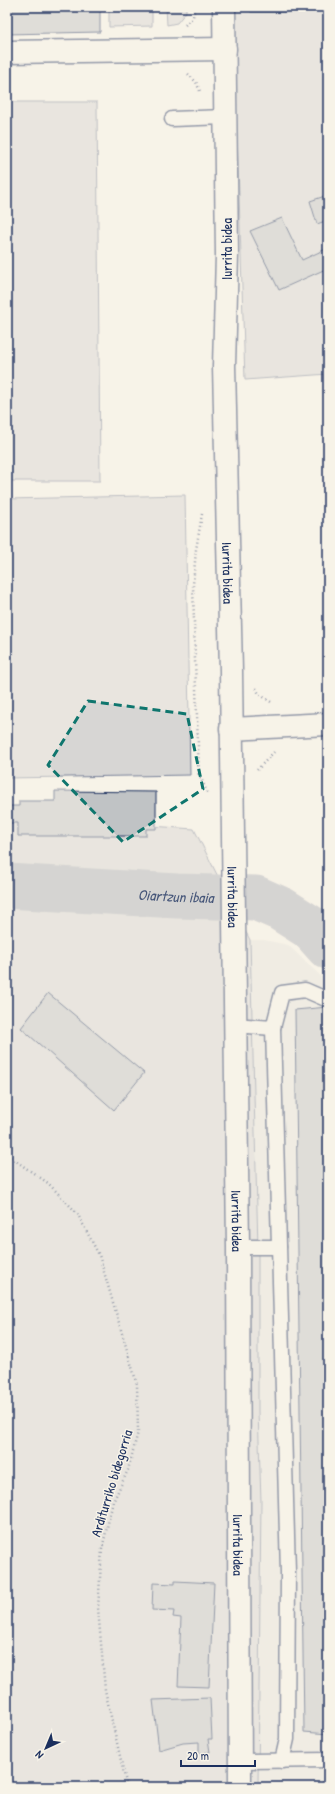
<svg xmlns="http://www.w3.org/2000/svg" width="335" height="1794" font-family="'Patrick Hand',sans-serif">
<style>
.built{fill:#e6e5de}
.green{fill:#d7d6d4;stroke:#798299}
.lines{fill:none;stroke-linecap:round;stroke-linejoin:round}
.river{stroke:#acb0b9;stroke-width:45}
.building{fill:#c0c3c5;stroke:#1b2f5e}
.lane-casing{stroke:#1b2f5e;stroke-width:17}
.street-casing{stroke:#1b2f5e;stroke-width:25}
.secondary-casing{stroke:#1b2f5e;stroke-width:25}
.path{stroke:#1b2f5e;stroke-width:2.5;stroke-dasharray:1 3;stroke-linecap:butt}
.lane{stroke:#f7f3e8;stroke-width:14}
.street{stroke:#f7f3e8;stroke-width:22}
.secondary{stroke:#f7f3e8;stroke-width:22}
.marked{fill:none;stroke:#0f766e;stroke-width:3;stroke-dasharray:8 5;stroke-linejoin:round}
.labels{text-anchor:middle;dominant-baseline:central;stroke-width:3;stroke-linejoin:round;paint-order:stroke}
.street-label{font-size:14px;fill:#1b2f5e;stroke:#f7f3e8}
.water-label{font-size:15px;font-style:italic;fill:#465679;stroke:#f7f3e8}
</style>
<rect width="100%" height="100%" fill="#f7f3e8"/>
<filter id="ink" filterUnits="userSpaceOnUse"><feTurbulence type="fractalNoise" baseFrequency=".025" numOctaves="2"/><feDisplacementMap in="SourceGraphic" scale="8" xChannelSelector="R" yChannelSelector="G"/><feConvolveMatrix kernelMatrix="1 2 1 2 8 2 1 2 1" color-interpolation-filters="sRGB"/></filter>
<g filter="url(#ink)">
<polygon class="built" points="250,940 264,940 288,945 328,983 328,1775 318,1787 258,1787 261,1501 258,1411 258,1248"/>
<g class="green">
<polygon points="109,7 152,7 152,26 109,27"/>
<polygon points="166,7 186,7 186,12 177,23 167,25"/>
<polygon points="233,7 328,7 328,374 245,380"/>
<polygon points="7,102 97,102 100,481 7,481"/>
<polygon points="185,495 190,775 7,778 7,499"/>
<polygon points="7,816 194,829 250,940 258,1248 258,1411 261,1501 258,1787 7,1787"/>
</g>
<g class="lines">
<path class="river" id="s1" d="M7,886L177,896L256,898L281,909L311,928L328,947"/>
</g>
<g class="building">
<polygon points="7,7 100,7 100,32 7,34"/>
<rect x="251" y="7" width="37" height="5"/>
<polygon points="328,195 328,220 317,224 310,201"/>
<polygon points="282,218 302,260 328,248 328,268 279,290 250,231"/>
<polygon points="328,500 328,517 322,502"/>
<polygon points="55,791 156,792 156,829 146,829 146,836 18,836 18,823 7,823 7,806 19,806 19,801 55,801"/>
<polygon points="48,993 144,1073 114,1110 21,1028"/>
<polygon points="328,1007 328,1734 304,1732 295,1010"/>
<polygon points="175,1581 214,1583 209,1687 178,1686 181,1618 173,1617 174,1611 152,1610 153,1583 175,1584"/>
<polygon points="210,1698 212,1739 208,1739 210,1752 199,1753 199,1742 183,1743 159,1750 153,1700"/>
</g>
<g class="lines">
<g class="lane-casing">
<g id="lane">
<polyline points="172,119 225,117"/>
<polyline points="234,1025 273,1028"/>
<polyline points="238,1247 279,1247"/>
<polyline points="241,1761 328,1760"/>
<polyline points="282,1761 287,1739 288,1572 273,1028 282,993 305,990 328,1000"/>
</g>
</g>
<g class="street-casing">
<g id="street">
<polyline points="7,52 225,49"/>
<polyline points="231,729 328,724"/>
</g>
</g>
<g class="secondary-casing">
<g id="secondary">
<path id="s2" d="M224,7L227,255L224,366L231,671L238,1247L240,1787"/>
</g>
</g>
<g class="path">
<polyline points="185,25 193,17 195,7"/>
<polyline points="188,74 196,82 200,91"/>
<polyline points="202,514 196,550 193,585 195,660 199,774 208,794"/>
<polyline points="256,688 259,694 271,702"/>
<polyline points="257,770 274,752"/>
<polyline points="7,1155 48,1183 77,1213 99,1255 137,1384 138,1432 128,1470 113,1502 102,1549 98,1608 105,1690 127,1787"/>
</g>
<use href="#lane" class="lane"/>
<use href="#street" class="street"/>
<use href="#secondary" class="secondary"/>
</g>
</g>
<path d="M0 0H335V1794H0ZM88,701L187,714L203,789L123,842L48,765Z" fill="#f7f3e8" fill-opacity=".55" fill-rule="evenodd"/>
<path class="marked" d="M88,701L187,714L203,789L123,842L48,765Z"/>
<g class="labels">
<g class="street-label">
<text transform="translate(226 249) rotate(-90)">Iurrita bidea</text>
<text stroke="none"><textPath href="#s2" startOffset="566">Iurrita bidea</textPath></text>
<text stroke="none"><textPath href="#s2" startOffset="890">Iurrita bidea</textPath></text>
<text stroke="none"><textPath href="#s2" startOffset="1214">Iurrita bidea</textPath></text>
<text transform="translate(111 1483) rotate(-73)">Arditurriko bidegorria</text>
<text stroke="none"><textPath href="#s2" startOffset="1538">Iurrita bidea</textPath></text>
</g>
<g class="water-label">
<text stroke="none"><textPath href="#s1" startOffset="169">Oiartzun ibaia</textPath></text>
</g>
</g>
<rect width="335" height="1794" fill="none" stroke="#f7f3e8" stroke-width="24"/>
<rect x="12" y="12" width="311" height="1770" fill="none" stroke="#1b2f5e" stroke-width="1.5" filter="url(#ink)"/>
<g transform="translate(46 1748) rotate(224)" stroke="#f7f3e8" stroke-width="3" paint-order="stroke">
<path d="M0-3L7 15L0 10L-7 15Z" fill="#1b2f5e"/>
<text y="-6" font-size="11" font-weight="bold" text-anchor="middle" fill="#1b2f5e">N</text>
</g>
<path d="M181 1760v6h74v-6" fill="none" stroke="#1b2f5e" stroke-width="2"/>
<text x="187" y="1760" font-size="12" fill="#1b2f5e" stroke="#f7f3e8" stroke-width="3" paint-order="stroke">20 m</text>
</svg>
